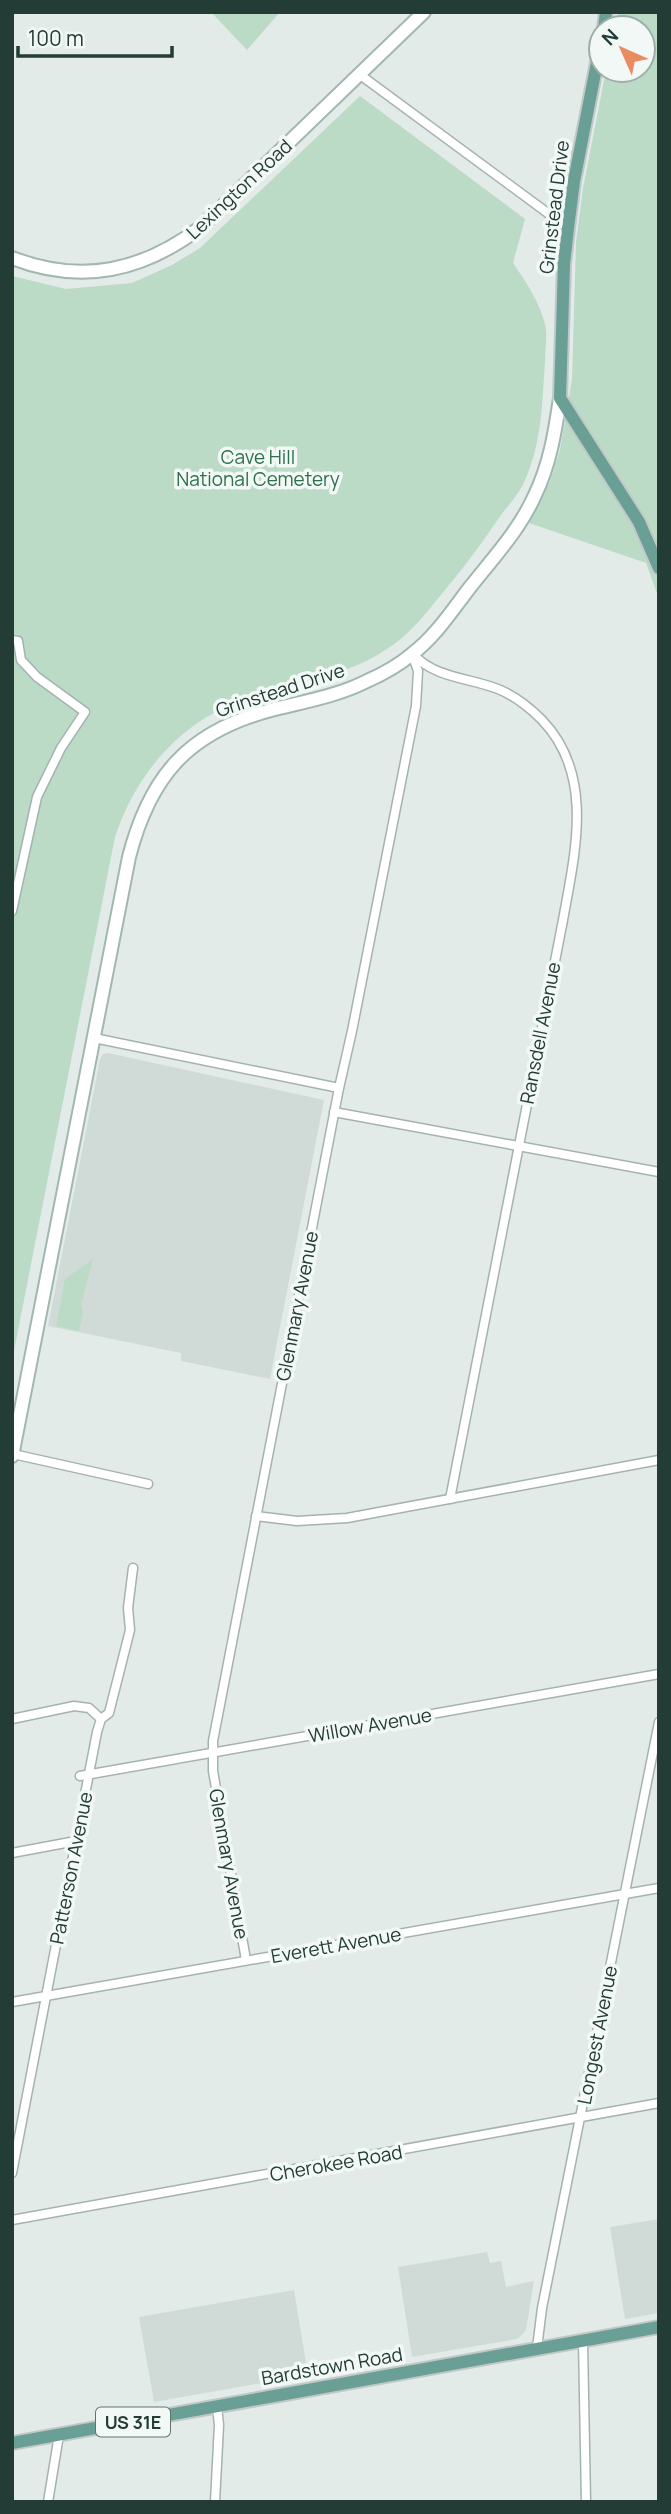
<svg xmlns="http://www.w3.org/2000/svg" width="671" height="2514" font-family="Manrope,sans-serif">
<style>
.built{fill:#d0dbd7}
.green{fill:#bcdbc6}
.lines{fill:none;stroke-linecap:round;stroke-linejoin:round}
.minor-casing{stroke:#a5b3af;stroke-width:11}
.secondary-casing{stroke:#a1b7b0;stroke-width:16}
.primary-casing{stroke:#c1c8c7;stroke-width:16}
.minor{stroke:#fff;stroke-width:8}
.secondary{stroke:#fff;stroke-width:12}
.primary{stroke:#699f94;stroke-width:12}
.labels{text-anchor:middle;dominant-baseline:central;stroke-width:7;stroke-linejoin:round;paint-order:stroke}
.shield{fill:#f2f8f6;stroke:#617470;stroke-width:2}
.shield-label{font-size:18px;font-weight:bold;fill:#233c36}
.street-label{font-size:19px;fill:#233c36;stroke:#f2f8f6}
.park-label{font-size:19px;fill:#2f704c;stroke:#f2f8f6}
</style>
<rect width="100%" height="100%" fill="#e2ebe8"/>
<g class="built">
<polygon points="108,1053 324,1100 270,1379 181,1361 181,1353 48,1326 100,1059 103,1054"/>
<polygon points="659,2219 659,2313 625,2319 610,2227"/>
<polygon points="487,2252 490,2263 501,2261 506,2287 534,2281 526,2330 523,2334 517,2339 412,2357 398,2267"/>
<polygon points="294,2290 308,2375 154,2402 139,2317"/>
</g>
<g class="green">
<polygon points="211,12 280,12 247,50"/>
<polygon points="618,12 659,12 659,599 646,563 529,523 550,481 560,450 572,379 576,242 583,188 606,70 643,70 643,28 615,28"/>
<path d="M360,96L525,219L513,263C526,282 539,301 545,324C548,335 545,349 545,361C542,405 542,444 523,485C517,496 508,506 501,515C486,537 471,558 454,579C435,601 417,628 393,645C351,675 302,682 254,696C186,716 137,770 115,837L12,1361V276L66,289L132,283L172,265L200,248Z"/>
<polygon points="93,1259 81,1305 83,1313 79,1331 56,1326 65,1279"/>
</g>
<g class="lines">
<g class="minor-casing">
<g id="minor">
<polyline points="359,74 568,228"/>
<polyline points="12,640 18,641 21,660 37,677 85,712 61,748 37,797 12,911"/>
<path d="M415,656C436,678 470,678 498,689C515,696 529,707 542,720C595,775 575,853 563,920L450,1499"/>
<polyline points="94,1038 339,1088"/>
<polyline points="334,1112 659,1172"/>
<polyline points="13,1454 148,1484"/>
<polyline points="256,1516 297,1521 347,1518 659,1460"/>
<polyline points="12,1719 74,1706 89,1708 101,1719"/>
<polyline points="80,1776 659,1674"/>
<polyline points="12,1853 76,1841"/>
<polyline points="246,1960 213,1771 213,1741 339,1088 352,1031 416,706 418,671 412,654"/>
<polyline points="12,2002 659,1888"/>
<polyline points="12,2173 97,1732 101,1719 109,1713 130,1630 128,1608 133,1568"/>
<polyline points="12,2220 659,2103"/>
<polyline points="583,2341 586,2502"/>
<polyline points="537,2348 542,2308 659,1722"/>
<polyline points="48,2502 59,2435"/>
<polyline points="215,2502 219,2425 217,2407"/>
</g>
</g>
<g class="secondary-casing">
<g id="secondary">
<path d="M12,258C82,285 143,271 201,227L424,12"/>
<path d="M12,1456L129,857C150,776 188,732 271,710C302,702 338,696 367,681C383,674 399,665 412,654C436,636 453,609 471,586C494,557 520,529 535,495C550,464 555,432 560,398"/>
</g>
</g>
<g class="primary-casing">
<g id="primary">
<polyline points="604,28 606,12"/>
<polyline points="601,42 574,181 568,228 564,264 560,398 639,522 659,568"/>
<polyline points="12,2443 659,2327"/>
</g>
</g>
<use href="#minor" class="minor"/>
<use href="#secondary" class="secondary"/>
<use href="#primary" class="primary"/>
</g>
<g class="labels">
<rect class="shield" x="96" y="2407.5" width="74" height="29" rx="5"/>
<g class="shield-label">
<text x="133" y="2422">US 31E</text>
</g>
<g class="street-label">
<text transform="translate(239 189) rotate(-43)">Lexington Road</text>
<text transform="translate(554 207) rotate(-83)">Grinstead Drive</text>
<text transform="translate(280 690) rotate(-18)">Grinstead Drive</text>
<text transform="translate(540 1033) rotate(-79)">Ransdell Avenue</text>
<text transform="translate(297 1306) rotate(-79)">Glenmary Avenue</text>
<text transform="translate(370 1725) rotate(-10)">Willow Avenue</text>
<text transform="translate(229 1864) rotate(80)">Glenmary Avenue</text>
<text transform="translate(71 1868) rotate(-79)">Patterson Avenue</text>
<text transform="translate(336 1945) rotate(-10)">Everett Avenue</text>
<text transform="translate(597 2035) rotate(-79)">Longest Avenue</text>
<text transform="translate(336 2163) rotate(-10)">Cherokee Road</text>
<text transform="translate(332 2366) rotate(-10)">Bardstown Road</text>
</g>
<g class="park-label">
<text x="258" y="457">Cave Hill<tspan x="258" dy="22">National Cemetery</tspan></text>
</g>
</g>
<rect width="671" height="2514" fill="none" stroke="#233c36" stroke-width="28"/>
<g transform="translate(622 49) rotate(315)"><circle r="33" fill="#f2f8f6" stroke="#9fada9" stroke-width="2"/>
<path d="M0-5L12 26L0 18L-12 26Z" fill="#ea8b61"/>
<text y="-10" font-size="19" font-weight="bold" text-anchor="middle" fill="#233c36">N</text>
</g>
<path d="M18 46v10h154v-10" fill="none" stroke="#233c36" stroke-width="3.5"/>
<text x="28" y="46" font-size="21" fill="#233c36" stroke="#f2f8f6" stroke-width="5" paint-order="stroke">100 m</text>
</svg>
